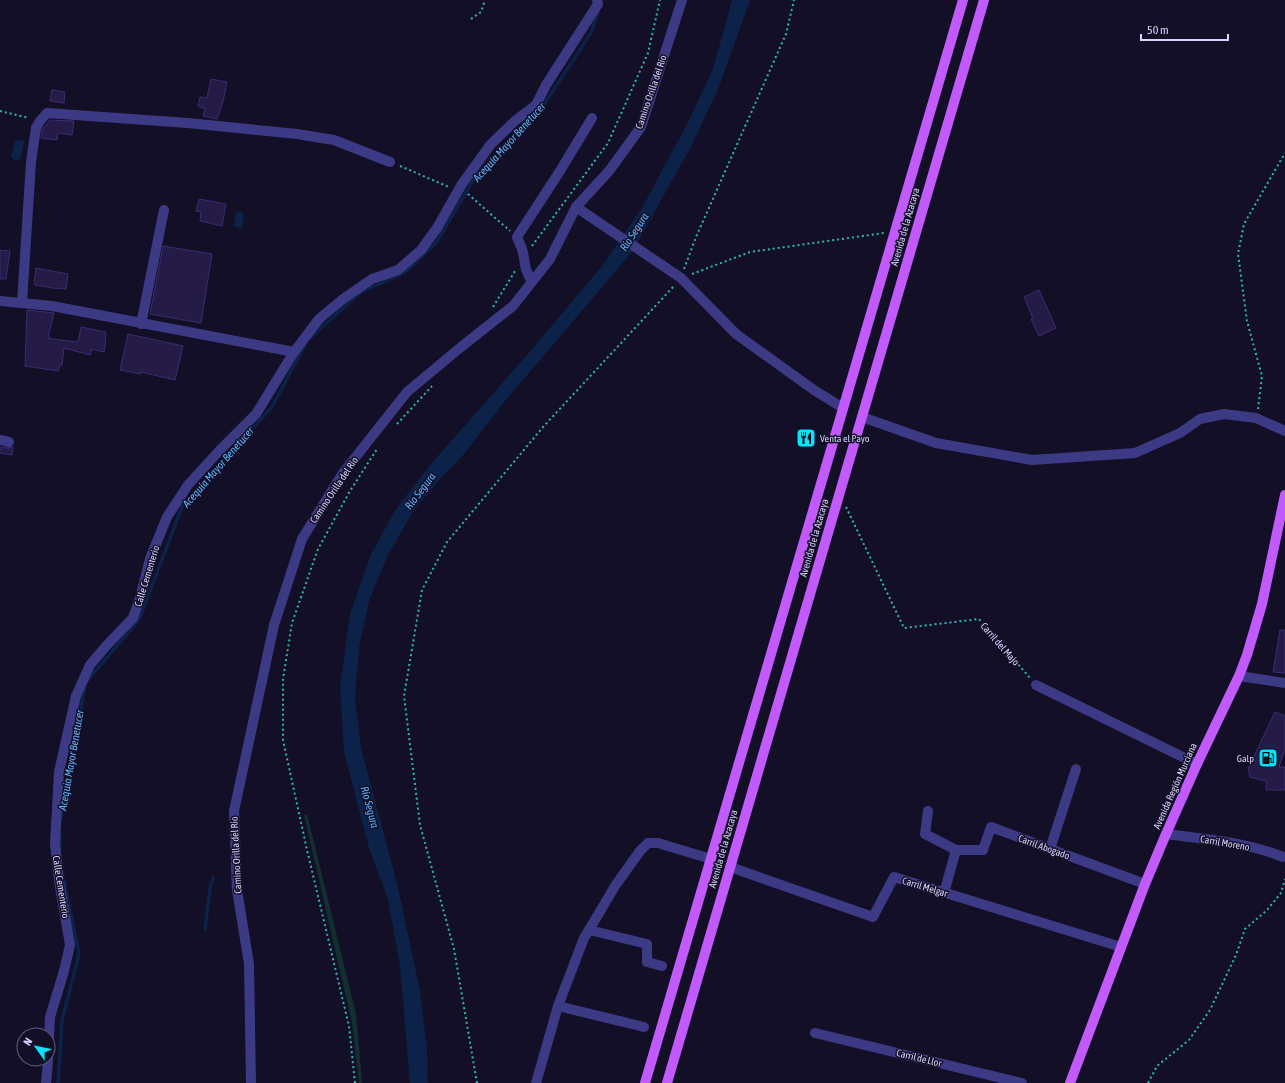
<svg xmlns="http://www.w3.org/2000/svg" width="1285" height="1083" font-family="'Asap Condensed',sans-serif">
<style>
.green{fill:#12302f}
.water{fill:#0c2248}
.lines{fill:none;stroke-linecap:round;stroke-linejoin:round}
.stream{stroke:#0c2248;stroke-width:3.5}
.building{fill:#241b47;stroke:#3b2d73}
.path{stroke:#2fb8b0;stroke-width:2;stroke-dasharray:2 3;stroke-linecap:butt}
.minor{stroke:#3d3a85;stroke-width:10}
.major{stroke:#c25bff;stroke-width:10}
.labels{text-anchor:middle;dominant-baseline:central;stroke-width:3;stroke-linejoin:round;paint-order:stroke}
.street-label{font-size:10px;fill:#d9d4ff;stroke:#130f26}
.poi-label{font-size:10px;fill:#d9d4ff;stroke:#130f26;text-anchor:start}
.water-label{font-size:11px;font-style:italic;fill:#62b6ff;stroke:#130f26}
</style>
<rect width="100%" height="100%" fill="#130f26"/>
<polygon class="green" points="307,814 356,1014 362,1083 359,1083 352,1023 304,815"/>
<g class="water">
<polygon points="732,0 750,0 719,87 691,147 632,252 505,401 465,453 441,478 414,510 388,555 369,601 359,648 355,699 361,748 398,887 420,991 427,1048 428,1083 410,1083 400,966 388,899 369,848 344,752 340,687 350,614 371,554 396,509 430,465 527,355 602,266 642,208 687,124 713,69"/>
<polygon points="15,140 24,141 21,158 16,161 11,157"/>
<polygon points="239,211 244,214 242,228 234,226 236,213"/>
</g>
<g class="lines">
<g class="stream">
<polyline points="310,338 361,292 404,273 436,243 477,174 543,106 591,33 598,12"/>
<polyline points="87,681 139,620 182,507 272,407 306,343"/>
<polyline points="61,818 85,686"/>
<polyline points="60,834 60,850"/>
<polyline points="205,929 210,888 213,878"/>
<polyline points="58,1083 62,1021 79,954 63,876"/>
</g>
</g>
<g class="building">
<polygon points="211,79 227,82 223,102 217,119 203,116 205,109 198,106 200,97 207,98"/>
<polygon points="52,90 65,92 64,103 50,101"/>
<polygon points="50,120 74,121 72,135 58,133 57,140 41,138 42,130"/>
<polygon points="199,199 226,204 222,226 200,221 201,212 196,211"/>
<polygon points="163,246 212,254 201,323 150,314"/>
<polygon points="0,250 10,251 6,279 0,279"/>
<polygon points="36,268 68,274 66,289 59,288 59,289 35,285 35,284 34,284"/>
<polygon points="1039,290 1056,328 1039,336 1031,319 1033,318 1024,297"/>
<polygon points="27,310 54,313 48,338 51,338 51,339 78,342 81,327 106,332 105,341 106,341 104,352 92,349 90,355 64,348 62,365 60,365 58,371 25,366"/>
<polygon points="128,334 183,346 175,380 141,372 141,374 120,370"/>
<polygon points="0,447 8,448 13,447 12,455 0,453"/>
<polygon points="1280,630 1285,630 1285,673 1273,672"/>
<polygon points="1275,712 1285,716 1285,749 1279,767 1285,767 1285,790 1266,790 1266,781 1250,777 1248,769"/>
</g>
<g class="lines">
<g class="path">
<polyline points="471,19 481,12 485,0"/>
<polyline points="0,111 29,118"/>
<polyline points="400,166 449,187"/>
<polyline points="468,194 510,231"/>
<polyline points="532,246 608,143 648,53 660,0"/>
<polyline points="684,269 696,237 786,34 794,0"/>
<polyline points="692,274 750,252 884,233"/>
<polyline points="493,307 515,271"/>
<polyline points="1258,409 1262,376 1247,321 1238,254 1244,224 1285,153"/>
<polyline points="397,424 432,386"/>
<polyline points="846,507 904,628 979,619 1030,678"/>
<polyline points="355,1083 349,1026 307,850 283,740 283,679 292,623 318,549 350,491 377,449"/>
<polyline points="477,1083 454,949 420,825 404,696 422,590 447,542 543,427 674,286"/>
<polyline points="1148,1083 1157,1066 1189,1040 1210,1010 1236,955 1245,929 1267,910 1281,893 1285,879"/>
</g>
<g class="minor">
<polyline points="576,207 681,278 736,334 814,390 843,408"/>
<path d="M532,281C523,268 526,263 522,249C521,245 518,241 517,237L560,171L592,118"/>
<polyline points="0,301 52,306 294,352"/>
<polyline points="22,303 31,162 36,128 40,121 47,113 188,123 297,134 334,140 390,162"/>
<polyline points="141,324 164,210"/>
<polyline points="862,417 936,443 1032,460 1135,453 1180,433 1200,419 1224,414 1256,418 1285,431"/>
<polyline points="0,440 9,442"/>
<polyline points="1239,676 1285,683"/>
<polyline points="1036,685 1197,764"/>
<polyline points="928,811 925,834 956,850 983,850 991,827 1145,884"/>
<path d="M1166,834C1205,839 1246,842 1283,857"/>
<polyline points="1050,849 1076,769"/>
<polyline points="730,867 873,917 894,877 1121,947"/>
<polyline points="944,893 956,850"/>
<polyline points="589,930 647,944 647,962 662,966"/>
<polyline points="644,1027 558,1006 584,938 589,930 615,886 640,851 648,843 658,843 711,859"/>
<polyline points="815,1033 1022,1083"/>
<polyline points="46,1083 48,1062 50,1017 64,971 70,945 59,881 55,844 59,772 76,696 90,665 107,645 133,618 140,598 150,559 167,517 188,485 219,451 256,414 294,352 319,319 343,299 372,279 398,270 421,250 437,228 462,184 491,144 516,120 536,105 546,85 598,4 597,0"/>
<polyline points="251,1083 249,964 237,890 234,811 274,625 302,539 343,473 407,392 461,347 513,306 550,259 576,207 609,171 641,127 682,0"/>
<polyline points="536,1083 558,1006"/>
</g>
<g class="major">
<polyline points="645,1083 963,0"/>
<polyline points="667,1083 984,0"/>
<polyline points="1070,1083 1145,884 1166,834 1197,764 1239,676 1247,655 1262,604 1285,495"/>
</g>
</g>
<defs>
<g id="restaurant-square" transform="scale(1)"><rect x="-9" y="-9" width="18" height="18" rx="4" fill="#00e5ff" stroke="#130f26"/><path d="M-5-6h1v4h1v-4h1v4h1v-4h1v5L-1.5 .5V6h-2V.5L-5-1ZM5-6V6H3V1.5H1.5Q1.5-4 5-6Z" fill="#111"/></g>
<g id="fuel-square" transform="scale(1)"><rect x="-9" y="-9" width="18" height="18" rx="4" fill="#00e5ff" stroke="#130f26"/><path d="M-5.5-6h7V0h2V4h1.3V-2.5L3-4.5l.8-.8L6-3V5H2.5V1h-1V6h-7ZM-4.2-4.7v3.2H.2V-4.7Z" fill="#111"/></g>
</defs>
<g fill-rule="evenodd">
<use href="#restaurant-square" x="806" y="438"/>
<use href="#fuel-square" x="1268" y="758"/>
</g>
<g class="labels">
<g class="street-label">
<text transform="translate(651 92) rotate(-71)">Camino Orilla del Río</text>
<text transform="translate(905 227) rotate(-74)">Avenida de la Azacaya</text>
<text transform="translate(334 490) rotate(-56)">Camino Orilla del Río</text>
<text transform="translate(814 538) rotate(-74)">Avenida de la Azacaya</text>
<text transform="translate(147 576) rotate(-73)">Calle Cementerio</text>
<text transform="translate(1000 644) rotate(49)">Carril del Majo</text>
<text transform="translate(1175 786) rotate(-66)">Avenida Región Murciana</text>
<text transform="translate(1225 843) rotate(10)">Carril Moreno</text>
<text transform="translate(1044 847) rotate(20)">Carril Abogado</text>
<text transform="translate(723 849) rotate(-74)">Avenida de la Azacaya</text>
<text transform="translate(236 855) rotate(-93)">Camino Orilla del Río</text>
<text transform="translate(61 887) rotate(81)">Calle Cementerio</text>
<text transform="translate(925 887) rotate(17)">Carril Melgar</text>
<text transform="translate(919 1058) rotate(14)">Carril de Llor</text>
</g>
<g class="poi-label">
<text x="820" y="438">Venta el Payo</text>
<text x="1254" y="758" text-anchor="end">Galp</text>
</g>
<g class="water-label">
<text transform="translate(509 142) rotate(-48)">Acequia Mayor Benetucer</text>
<text transform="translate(634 232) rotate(-57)">Río Segura</text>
<text transform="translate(218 467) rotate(-49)">Acequia Mayor Benetucer</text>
<text transform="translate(420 491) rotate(-53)">Río Segura</text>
<text transform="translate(71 760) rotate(-80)">Acequia Mayor Benetucer</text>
<text transform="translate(370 807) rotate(75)">Río Segura</text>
</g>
</g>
<g transform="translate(36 1047) rotate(303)"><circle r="19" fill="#130f26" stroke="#625e7d"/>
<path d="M0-3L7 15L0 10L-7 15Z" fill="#00e5ff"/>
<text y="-6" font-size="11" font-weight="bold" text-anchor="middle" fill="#d9d4ff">N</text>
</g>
<path d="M1141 34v6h87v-6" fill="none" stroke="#d9d4ff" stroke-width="2"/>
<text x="1147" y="34" font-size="12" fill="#d9d4ff" stroke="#130f26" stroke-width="3" paint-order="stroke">50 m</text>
</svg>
